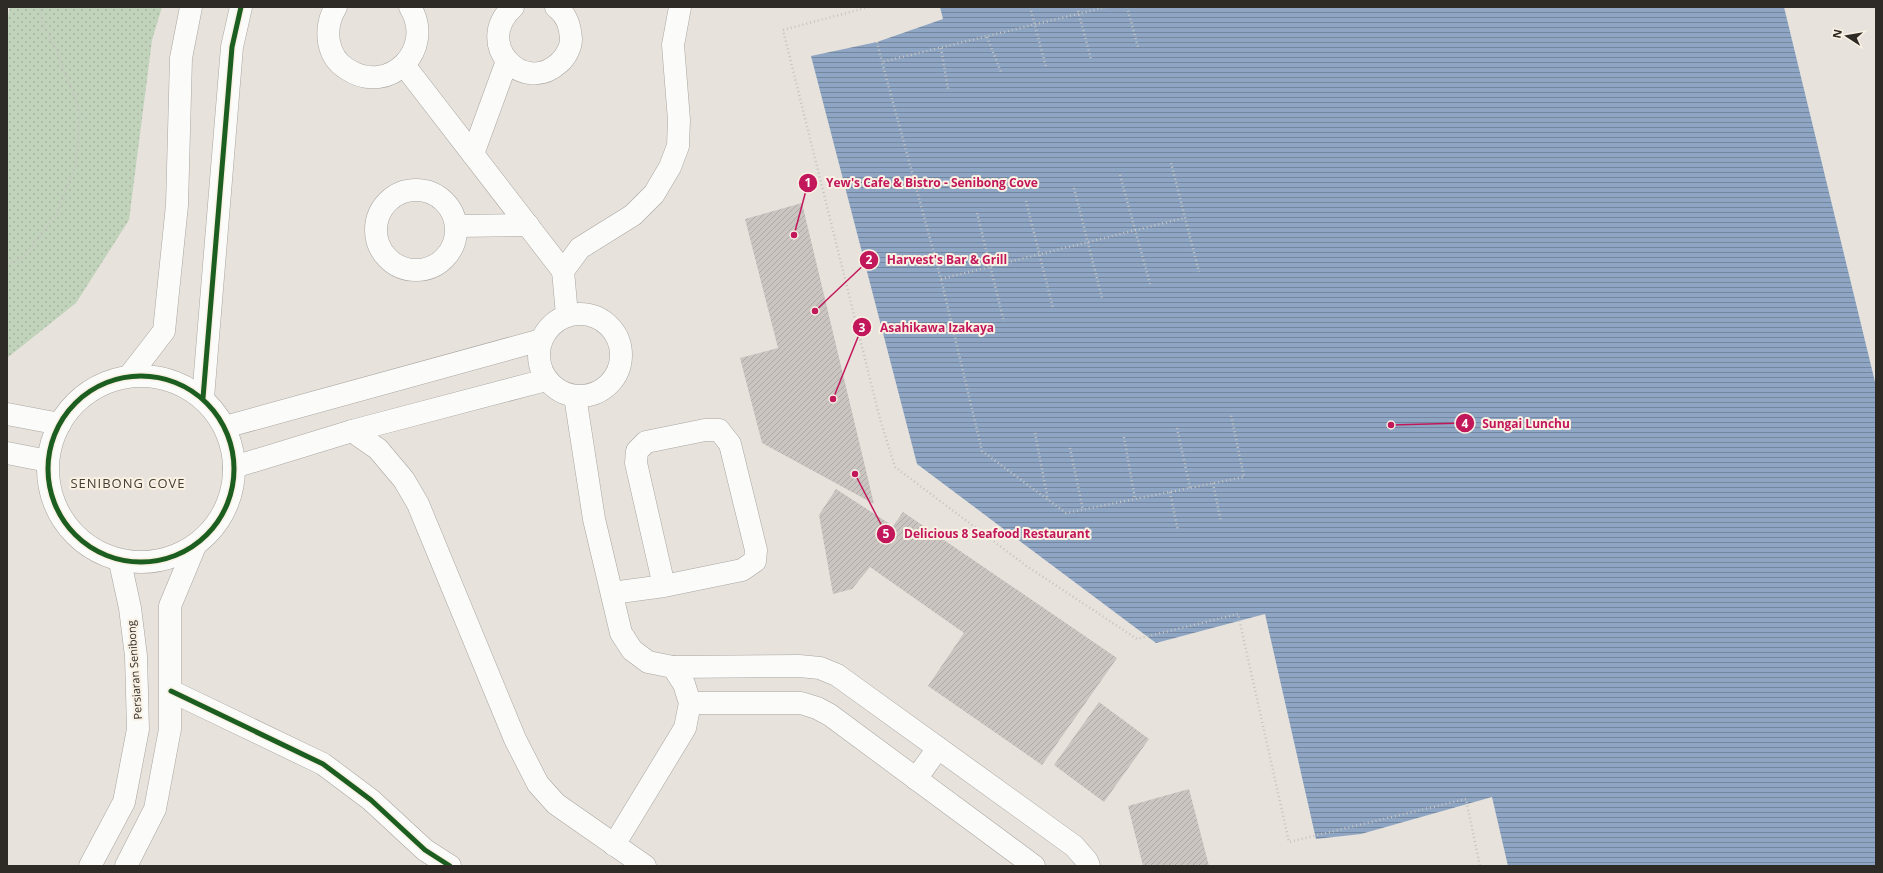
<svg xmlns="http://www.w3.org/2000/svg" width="1883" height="873" font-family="'Open Sans',sans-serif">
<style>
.park{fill:url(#park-dots)}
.water{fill:url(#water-rules)}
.building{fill:url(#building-hatch)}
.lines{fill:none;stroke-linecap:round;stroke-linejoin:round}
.minor-casing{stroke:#a9a5a0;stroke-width:23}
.path{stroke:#c6c4c1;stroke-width:2.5;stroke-dasharray:1 3;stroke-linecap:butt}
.minor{stroke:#fbfbfa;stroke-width:22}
.cycleway-casing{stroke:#f9f1e3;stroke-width:8}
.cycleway{stroke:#1b5e20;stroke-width:5}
.labels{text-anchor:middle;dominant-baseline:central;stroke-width:4;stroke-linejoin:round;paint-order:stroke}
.street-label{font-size:11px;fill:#2e2a25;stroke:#f9f1e3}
.quarter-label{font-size:13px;letter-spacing:1px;fill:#443d32;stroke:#f9f1e3}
.leader{fill:none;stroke:#c2185b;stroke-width:1.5}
.callout-dot{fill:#c2185b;stroke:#f9f1e3;stroke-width:1.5}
.mark-label{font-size:12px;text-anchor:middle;font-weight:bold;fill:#fff}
.callout-label{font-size:12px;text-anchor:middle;font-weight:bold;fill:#c2185b;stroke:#f9f1e3;stroke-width:4;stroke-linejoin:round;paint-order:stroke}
</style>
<defs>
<pattern id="park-dots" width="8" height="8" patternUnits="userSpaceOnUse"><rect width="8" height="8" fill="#c2d3bc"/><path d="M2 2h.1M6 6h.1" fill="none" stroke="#a7b5a1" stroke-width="1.8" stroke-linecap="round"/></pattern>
<pattern id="water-rules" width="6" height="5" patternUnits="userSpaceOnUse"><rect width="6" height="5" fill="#8ea6c4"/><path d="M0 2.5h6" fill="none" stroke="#74879f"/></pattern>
<pattern id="building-hatch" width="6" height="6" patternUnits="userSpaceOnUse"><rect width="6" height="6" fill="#cac5c1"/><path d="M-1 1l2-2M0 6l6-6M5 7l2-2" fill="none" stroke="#aea9a6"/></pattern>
</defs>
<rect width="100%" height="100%" fill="#e7e2db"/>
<polygon class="park" points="10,7 162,7 152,40 129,220 76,303 7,358 7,21"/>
<polygon class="water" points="940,7 1784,7 1876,386 1876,866 1508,866 1492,797 1361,834 1316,839 1265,614 1156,643 917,464 811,56 877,42 943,19"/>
<g class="building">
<polygon points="802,203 874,504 762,443 740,358 778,348 745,219"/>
<polygon points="836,489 893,526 903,512 1117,658 1042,765 928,686 964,633 870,567 852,589 833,594 819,515"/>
<polygon points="1099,702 1149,739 1104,802 1054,765"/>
<polygon points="1189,789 1209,866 1143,866 1128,806"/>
</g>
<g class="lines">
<g class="minor-casing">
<g id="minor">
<path d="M336,7C329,18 327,29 329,42C331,53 337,63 347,69C389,97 436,49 410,7"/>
<path d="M513,7C473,43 523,96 559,63C566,57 571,47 571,39C570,26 567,15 556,7"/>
<polyline points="404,65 563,271"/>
<polyline points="473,154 507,61"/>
<circle cx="416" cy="230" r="40"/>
<polyline points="457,226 528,225"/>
<circle cx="580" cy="355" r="41"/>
<polyline points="567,315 563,271 580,248 633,215 654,194 670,167 678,146 679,120 673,45 680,7"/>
<polyline points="130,375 164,331 177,205 181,58 191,7"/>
<circle cx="141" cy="469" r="93"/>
<polyline points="575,396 594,519 621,633 632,650 648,662 673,667 799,666 820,668 837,675 1074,846 1087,861 1089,866"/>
<polyline points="203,398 232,47 241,7"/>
<polyline points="7,414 60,424"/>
<polyline points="225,427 541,340"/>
<polyline points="352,431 378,449 404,480 418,504 515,739 538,784 556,804 645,866"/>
<polyline points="7,453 48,461"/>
<polyline points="234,467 352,431 546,380"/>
<polyline points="612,593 664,586 742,570 755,561 756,550 730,444 719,430 705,430 646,442 637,451 636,463 664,586"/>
<polyline points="171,691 323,764 371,800 425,850 450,866"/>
<polyline points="690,703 801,703 817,708 830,715 1034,866"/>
<polyline points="916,779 938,748"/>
<polyline points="614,845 685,728 690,703 684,684 673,667"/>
<polyline points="90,866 124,802 138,729 136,656 130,608 120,562"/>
<polyline points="126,866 155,809 170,729 170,606 195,546"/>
</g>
</g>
<g class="path">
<polyline points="869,7 783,30 880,419 895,467 1025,565 1137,639 1238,614 1289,842 1466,799 1480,866"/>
<polyline points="1030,7 1046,67"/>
<polyline points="1077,7 1091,59"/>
<polyline points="1106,7 882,62 941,279 982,451 1066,513 1244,477 1231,415"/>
<polyline points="1127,7 1138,47"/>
<polyline points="987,37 1001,72"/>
<polyline points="877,42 882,62"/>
<polyline points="941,48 948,89"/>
<polyline points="1171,163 1199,272"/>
<polyline points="1120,175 1150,284"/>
<polyline points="1074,188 1102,298"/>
<polyline points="1026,201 1053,308"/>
<polyline points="977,213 1004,322"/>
<polyline points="7,265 22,258 57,215 76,162 80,113 59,56 41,19 40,7"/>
<polyline points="941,279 1184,218"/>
<polyline points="1177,428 1190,488"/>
<polyline points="1035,433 1048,500"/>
<polyline points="1124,437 1135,499"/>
<polyline points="1070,448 1083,510"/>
<polyline points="1213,483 1221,522"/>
<polyline points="1170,492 1178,531"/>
</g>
<use href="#minor" class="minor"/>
<g class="cycleway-casing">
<g id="cycleway">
<circle cx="141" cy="469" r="93"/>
<polyline points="203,398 232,47 241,7"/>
<polyline points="171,691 323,764 371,800 425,850 450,866"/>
</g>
</g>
<use href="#cycleway" class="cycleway"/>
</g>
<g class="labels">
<g class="street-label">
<text transform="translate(134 670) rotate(-94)">Persiaran Senibong</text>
</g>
<g class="quarter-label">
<text x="128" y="483">SENIBONG COVE</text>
</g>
</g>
<path class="leader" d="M794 235L808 183M815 311L869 260M833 399L862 327M1391 425L1465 423M855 474L886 534"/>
<g class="callout-dot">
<circle cx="794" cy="235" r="4"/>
<circle cx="815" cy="311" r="4"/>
<circle cx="833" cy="399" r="4"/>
<circle cx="1391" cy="425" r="4"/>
<circle cx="855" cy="474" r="4"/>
<circle cx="808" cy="183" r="10"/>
<circle cx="869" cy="260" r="10"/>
<circle cx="862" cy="327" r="10"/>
<circle cx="1465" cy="423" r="10"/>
<circle cx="886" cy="534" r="10"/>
</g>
<g class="mark-label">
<text x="808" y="187">1</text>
<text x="869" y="264">2</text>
<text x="862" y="332">3</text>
<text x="1465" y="428">4</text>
<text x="886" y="538">5</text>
</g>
<g class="callout-label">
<text x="932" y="187">Yew's Cafe &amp; Bistro - Senibong Cove</text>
<text x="947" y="264">Harvest's Bar &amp; Grill</text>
<text x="937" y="332">Asahikawa Izakaya</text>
<text x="1526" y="428">Sungai Lunchu</text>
<text x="997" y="538">Delicious 8 Seafood Restaurant</text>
</g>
<rect width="1883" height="873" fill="none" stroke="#2e2a25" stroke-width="16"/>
<g transform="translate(1847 36) rotate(282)" stroke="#f9f1e3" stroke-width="3" paint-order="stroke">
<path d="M0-3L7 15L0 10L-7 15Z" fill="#2e2a25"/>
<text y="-6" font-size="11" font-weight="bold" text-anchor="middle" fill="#2e2a25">N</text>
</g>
</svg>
